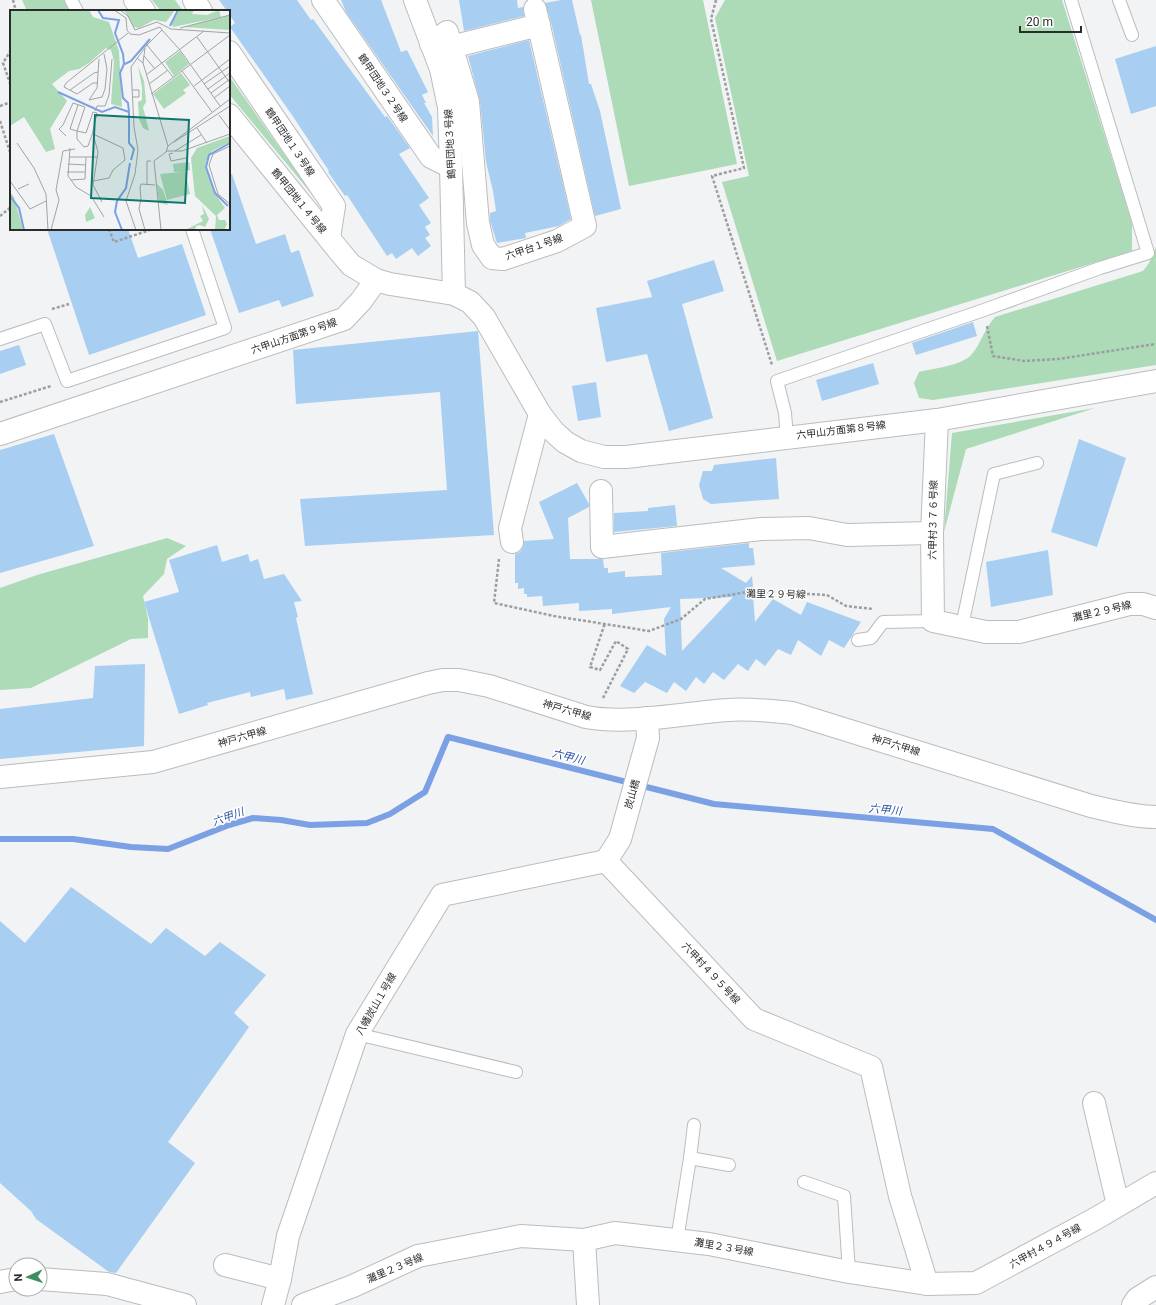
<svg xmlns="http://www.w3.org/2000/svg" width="1156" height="1305" font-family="Roboto,'Noto Sans JP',sans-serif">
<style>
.green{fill:#addab7}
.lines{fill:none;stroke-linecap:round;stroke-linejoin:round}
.stream{stroke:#7ba0e4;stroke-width:6}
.building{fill:#a8cef2;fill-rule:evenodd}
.lane-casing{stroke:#bbbcbe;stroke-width:14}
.street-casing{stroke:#bbbcbe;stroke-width:24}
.secondary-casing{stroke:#bbbcbe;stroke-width:24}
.primary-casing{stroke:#bbbcbe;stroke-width:24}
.path{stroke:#9d9e9f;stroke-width:2.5;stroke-dasharray:3 2;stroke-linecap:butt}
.lane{stroke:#fff;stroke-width:12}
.street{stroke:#fff;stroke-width:22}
.secondary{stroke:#fff;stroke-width:22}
.primary{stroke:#fff;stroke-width:22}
.labels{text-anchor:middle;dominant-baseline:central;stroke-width:3;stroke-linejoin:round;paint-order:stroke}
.street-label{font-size:10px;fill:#2b2b2c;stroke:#fff}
.water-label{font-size:11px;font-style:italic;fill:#2951a2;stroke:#fff}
.inset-river{fill:none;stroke:#7ba0e4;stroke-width:2}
.inset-road{fill:none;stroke:#a2a3a4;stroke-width:1}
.view{fill:#0f766e;fill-opacity:0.15;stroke:#0f766e;stroke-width:2}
.inset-edge{fill:none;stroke:#2b2b2c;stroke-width:2}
</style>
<rect width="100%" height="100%" fill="#f1f3f4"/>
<g class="green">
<polygon points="22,0 65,0 72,11 27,11"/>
<polygon points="152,0 175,0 183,11 161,11"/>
<polygon points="591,0 703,0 737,164 629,186"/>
<polygon points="725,0 1062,0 1132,223 1132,251 777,361 722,182 749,176 715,18"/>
<polygon points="229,76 315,198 229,94"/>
<path d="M1156,247V365L933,400L919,398L914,383L919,372C934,368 962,366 972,354C981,344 984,329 995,317L1143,271L1149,263Z"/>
<polygon points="1095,408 966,449 944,532 952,433"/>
<polygon points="167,538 186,546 167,559 164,574 143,596 148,619 148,638 131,639 31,688 0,690 0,588 37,575"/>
</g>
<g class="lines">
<polyline class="stream" points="0,839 73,839 131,847 168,849 229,825 253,818 281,820 310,825 367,823 390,814 425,792 448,737 714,804 993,829 1156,920"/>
</g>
<g class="building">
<polygon points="219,0 297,0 311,20 313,19 385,117 387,116 410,148 399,154 429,198 419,205 431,223 425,227 430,235 425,238 431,246 418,256 412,248 396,259 392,253 387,256 347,195 345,196 328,172 329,171 292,115 230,27 235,23 229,14 229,11 227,11"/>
<polygon points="341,0 381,0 401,52 407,50 428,92 422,95 426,103 424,103 432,117 433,136 346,12"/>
<polygon points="459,0 517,0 518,8 523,7 524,16 464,31"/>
<polygon points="561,0 572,0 580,35 581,35 589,84 591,84 600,111 621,209 595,216 551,22 545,3"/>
<polygon points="529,40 571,219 559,226 525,233 526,238 497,243 490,221 490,213 496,211 493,191 486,162 480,101 468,56"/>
<polygon points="1156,46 1156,106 1131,114 1115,59"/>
<polygon points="229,174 232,174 256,244 285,234 291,253 299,250 314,296 282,307 279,300 239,313 210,229 229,229"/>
<polygon points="47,229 128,229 138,258 182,244 206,315 89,355"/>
<polygon points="714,260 724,291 682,304 713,418 669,431 647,354 606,362 596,308 652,297 647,281"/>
<polygon points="973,322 977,336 916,355 912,343"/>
<polygon points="478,331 494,535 305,546 300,499 447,490 440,392 296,404 293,350"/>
<polygon points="19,345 26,365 0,374 0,351"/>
<polygon points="873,363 879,384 822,401 816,380"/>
<polygon points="596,382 601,417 578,421 572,386"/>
<polygon points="54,434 94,546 0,573 0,450"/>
<polygon points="1079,439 1126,458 1097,547 1051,532"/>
<polygon points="776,458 779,499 711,504 703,499 699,485 703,471 712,471 714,465"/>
<path d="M577,483L589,504V507L568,518L570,559H603L604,568H608V573L625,571V577L662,575L661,553L749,543V548H753L755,565L721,568L746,583L752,576L753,587L767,595H753L755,622L773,599L801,615L807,602L861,622L844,648L829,640L821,656L798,640L791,655L778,649L765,666L756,659L748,671L738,664L724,680L713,672L704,684L696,677L686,691L674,682L667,693L645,682L634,693L620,686L647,645L666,656L664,619L671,607L612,614V609L579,611V603L543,606L542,596L527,597V594H524V588L518,589V583H515V554L520,552L523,547L524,541L554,539L539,502ZM733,597L682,651L680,599Z"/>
<polygon points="675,505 677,526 614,532 614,513 648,511 648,508"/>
<polygon points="217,545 222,562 248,554 250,562 258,559 264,579 284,574 302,601 294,602 298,617 296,618 313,694 286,700 284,689 251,697 250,692 207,703 208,705 179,714 144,602 179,592 169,560"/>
<polygon points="1048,550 1053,595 991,607 986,562"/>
<polygon points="145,664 144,746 0,759 0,709 93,698 95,666"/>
<polygon points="71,887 151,944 166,928 205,956 220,942 266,975 234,1013 249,1027 168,1142 195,1163 116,1273 109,1272 36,1219 31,1211 0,1183 0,921 25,943"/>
</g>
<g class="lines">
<g class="lane-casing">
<g id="lane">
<polyline points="71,0 77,11"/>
<polyline points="1119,0 1132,35"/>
<polyline points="0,339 45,324 67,381 225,328 192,229"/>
<polyline points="787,437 785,413 777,381 984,310 1100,268 1148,253 1071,0"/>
<polyline points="962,626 994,474 1037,463"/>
<polyline points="858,640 871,638 883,622 933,621"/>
<polyline points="357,1034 516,1072"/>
<polyline points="690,1158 694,1125"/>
<polyline points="804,1182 844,1196 849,1272"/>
<polyline points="677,1240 690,1158 729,1165"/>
</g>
</g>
<g class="street-casing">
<g id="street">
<polyline points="194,0 201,11"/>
<polyline points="323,0 431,157 451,167"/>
<polyline points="415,0 441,69 449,107 451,167 454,294"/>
<polyline points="431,44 447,32 468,102 478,223 483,245 492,258 503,259 557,241 585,226 535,9"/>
<polyline points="451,47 539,25"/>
<polyline points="229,52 334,206 329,238"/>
<polyline points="937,420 932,533 933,621 986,632 1019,632 1129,604 1143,604 1156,608"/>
<polyline points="0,434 344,319 361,301 376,280"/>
<polyline points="601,491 602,547 761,529 809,528 847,535 932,533"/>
<polyline points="512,542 510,528 540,414"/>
<polyline points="606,861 754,1019 871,1067 900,1196 927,1284"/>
<polyline points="606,861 620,839 648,738 647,718"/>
<polyline points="1094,1103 1118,1205"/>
<polyline points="584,1240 588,1305"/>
<polyline points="225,1265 280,1279"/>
<polyline points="40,1279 107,1284 185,1305"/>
<polyline points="0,1282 16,1279"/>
<polyline points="273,1305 280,1279 288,1236 357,1034 442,895 606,861"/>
<polyline points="303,1305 353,1286 418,1256 521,1236 584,1240 615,1233 709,1244 849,1272 927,1284 976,1283 1095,1219 1156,1183"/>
<polyline points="1133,1305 1137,1299 1156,1287"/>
</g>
</g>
<g class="secondary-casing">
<g id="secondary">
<polyline points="135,0 144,11"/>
<polyline points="229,115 340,252 351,265 376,280 390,284 454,294 470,302 484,317 540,414 554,432 565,442 581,451 604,457 626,457 937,420 1156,381"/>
</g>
</g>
<g class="primary-casing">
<path id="primary" d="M0,777L153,762L428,683L443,680H459L489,686L586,717C629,725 684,713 728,710C749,708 771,711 792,713L1091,806C1113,811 1134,817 1156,817"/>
</g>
<g class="path">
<polyline points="13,0 16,11"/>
<polyline points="716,0 711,19 744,168 712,176 772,365"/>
<polyline points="11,50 3,63 11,86"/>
<polyline points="0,106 11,102"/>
<polyline points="0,121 11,155"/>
<polyline points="0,216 11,207"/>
<polyline points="109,229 114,242 153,229"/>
<polyline points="52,309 69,304"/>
<polyline points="987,326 993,356 1024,361 1058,359 1156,344"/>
<polyline points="0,402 51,386"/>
<polyline points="499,559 494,603 554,616 649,631 681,619 705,599 753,591 827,595 846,606 873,609"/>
<polyline points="603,698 628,649 616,641 600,670 590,667 605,623"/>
</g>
<use href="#lane" class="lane"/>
<use href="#street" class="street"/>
<use href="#secondary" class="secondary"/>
<use href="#primary" class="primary"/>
</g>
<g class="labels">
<g class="street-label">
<text transform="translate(383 88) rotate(56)">鶴甲団地３２号線</text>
<text transform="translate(290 142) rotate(56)">鶴甲団地１３号線</text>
<text transform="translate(450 144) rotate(-93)">鶴甲団地３号線</text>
<text transform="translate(299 201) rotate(51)">鶴甲団地１４号線</text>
<text transform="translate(534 247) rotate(-19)">六甲台１号線</text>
<text transform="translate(294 336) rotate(-19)">六甲山方面第９号線</text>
<text transform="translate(841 430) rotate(-7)">六甲山方面第８号線</text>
<text transform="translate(933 520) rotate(-89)">六甲村３７６号線</text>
<text transform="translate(776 594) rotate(1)">灘里２９号線</text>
<text transform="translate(1102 611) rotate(-13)">灘里２９号線</text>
<text transform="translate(567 710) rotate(16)">神戸六甲線</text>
<text transform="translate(242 737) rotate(-16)">神戸六甲線</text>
<text transform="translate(896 745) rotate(17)">神戸六甲線</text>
<text transform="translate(632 794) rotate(-74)">炭山橋</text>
<text transform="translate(711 973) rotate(47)">六甲村４９５号線</text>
<text transform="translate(376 1004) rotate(-60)">八幡炭山１号線</text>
<text transform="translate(1045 1246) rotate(-29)">六甲村４９４号線</text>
<text transform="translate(724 1247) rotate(10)">灘里２３号線</text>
<text transform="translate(395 1268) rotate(-23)">灘里２３号線</text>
</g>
<g class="water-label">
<text transform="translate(568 757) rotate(14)">六甲川</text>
<text transform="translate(885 810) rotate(5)">六甲川</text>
<text transform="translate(228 817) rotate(-20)">六甲川</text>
</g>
</g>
<g transform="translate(10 10)">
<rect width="220" height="220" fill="#f1f3f4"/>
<path d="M0,0H79L83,7L99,12L109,41L112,97L101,94L104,51L101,40L96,38L79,53L69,59L59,61L42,74L57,91L40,119L45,139L36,142L14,107L0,116ZM114,0H165L156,12L144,10L129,18L124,17ZM169,0H184L182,4L197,5L209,0L211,7L163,17L162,14ZM220,5V20L174,17ZM170,41L179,54L164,66L155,52ZM128,56L134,71L136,92L133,97L139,121L133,118L129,109L128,92L132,90V77ZM171,63L180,75L173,80L176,83L154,99L143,84ZM220,126V132L202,141L196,151L195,157L208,188L215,198L207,205L209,210H215L217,214L214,220H205L206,206L185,186L181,148L187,138ZM179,152L180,160L175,161L180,184L157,190L150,164L171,162H164L163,154ZM147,174L153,180L158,195L149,193ZM0,182L4,187L13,220H0ZM192,195L199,209L195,217L190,215L186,216L185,220H175L193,211L190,206L194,204ZM80,197L85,208L76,212L75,205Z" fill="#addab7"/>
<path class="inset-river" d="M88,0L93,8L109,10L105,23L113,44L114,54L110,63L113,88L118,93L119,102V133L124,139L121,150M160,16L168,0M115,54L121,51L140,29M48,82L92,102L105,97L119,102M0,186L9,198L14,220M218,196L205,183L196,157L199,145L220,133M112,220L105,202L107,191L116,178L120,153"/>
<path class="inset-road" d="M104,0L116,8L117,20L120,24L129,25L150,17L152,20M110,0L118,6L125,20L147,12L161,19L220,23M170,18L220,5M152,20L170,40L210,96M187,27L220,73M137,35L163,67M134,46L145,59M127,48L133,53L158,136L156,142L144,151L151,220M89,49L87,78L79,90L92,87L95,79L97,59L94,44M133,53L135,38M172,61L202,102M136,65L194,21M88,73H83L67,84L54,77L56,73L118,23M139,74L158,60M194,74L220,56M184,76L220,49M198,79L220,63M60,80L84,63L88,62M122,80H129V87H122M201,83L220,69M141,84L220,25M204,88L220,76M85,101L87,96H95L99,85L102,49M209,105L220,120M187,118L197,133M83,124L88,142L83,175L92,192M83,124L113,138L115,150M56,126L49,119L53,115L63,93L75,97L67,121L76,123L83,102L87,103L82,125L78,136L74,137L67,129V121L60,119L68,95M164,132L220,96M7,133L24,158L36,184L38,220M158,136L220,89M220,136L203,144L199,155L208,184L220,194M60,138L58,166L66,177L81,186L94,207M156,141H172L220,124M165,141L191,125M163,143L159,144L161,151L176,148M59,147H88M58,154L76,155M57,162H75M61,170L75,169L76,147M0,171L20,199L36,191M83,171L99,168L103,160L115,150M137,175V151H141M8,179L19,174M41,220L49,190L46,180L53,141L65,139M126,220L116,191L125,164L128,140L124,117L121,57L136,36L152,20M135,220L129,199L131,189L130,178L131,174L145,175"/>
<path class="view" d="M85,105L179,110L175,193L81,188Z"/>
<rect width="220" height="220" class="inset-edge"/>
</g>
<g transform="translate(28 1277) rotate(267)"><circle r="19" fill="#ffffff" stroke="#aaaaab"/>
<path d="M0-3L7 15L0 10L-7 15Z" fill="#3c8f60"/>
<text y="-6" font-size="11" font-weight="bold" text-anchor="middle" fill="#2b2b2c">N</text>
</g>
<path d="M1020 26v6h61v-6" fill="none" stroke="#2b2b2c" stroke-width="2"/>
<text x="1026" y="26" font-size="12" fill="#2b2b2c" stroke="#ffffff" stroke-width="3" paint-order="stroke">20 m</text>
</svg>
